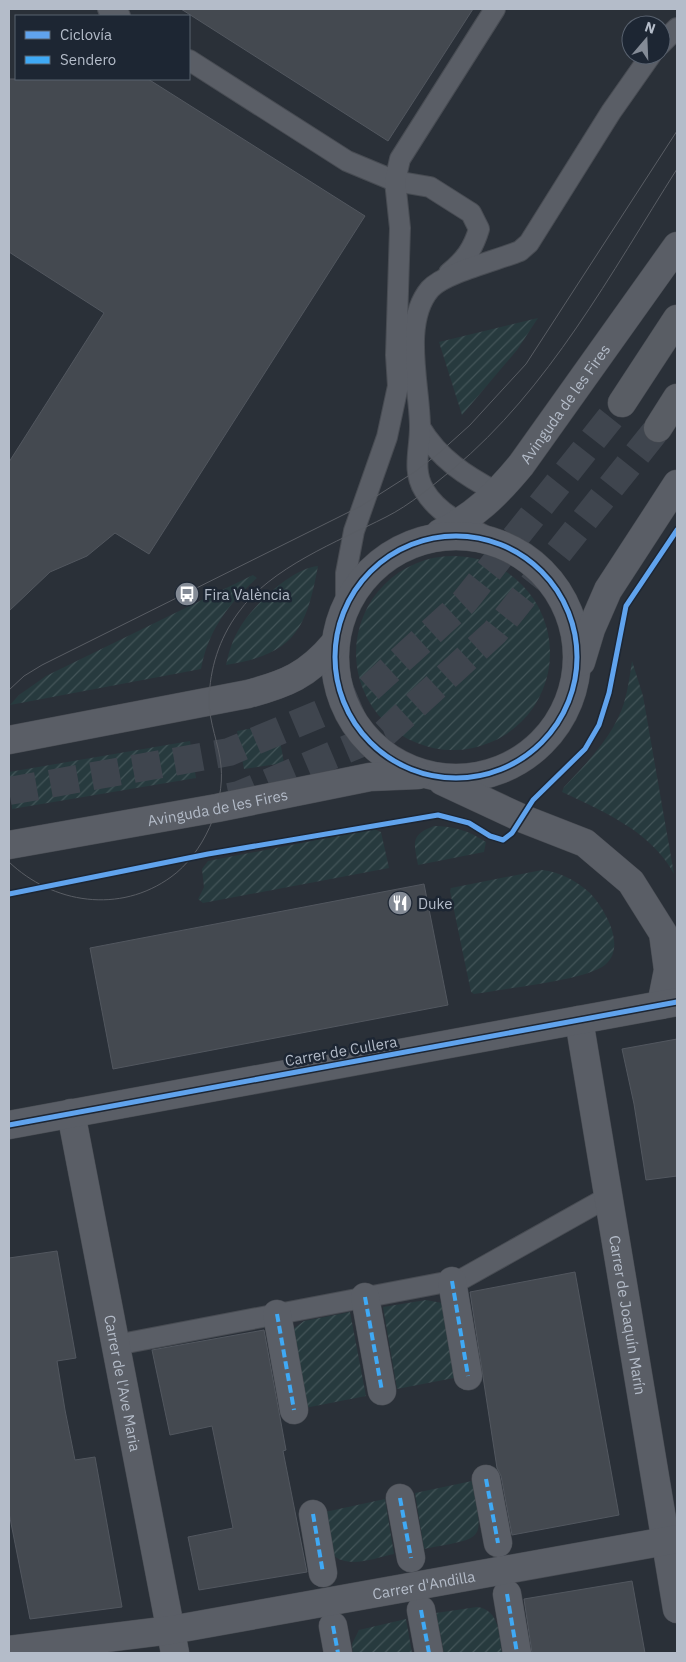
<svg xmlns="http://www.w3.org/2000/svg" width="686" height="1662" font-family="'IBM Plex Sans',sans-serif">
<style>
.garden{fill:url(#garden-furrows)}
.building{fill:#444950;stroke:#52575f}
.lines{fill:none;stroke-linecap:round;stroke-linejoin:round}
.secondary-tunnel{stroke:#3f454e;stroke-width:28;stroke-dasharray:28 14;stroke-linecap:butt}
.service-casing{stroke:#484c53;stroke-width:22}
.pedestrian-casing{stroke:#484c53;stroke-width:29}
.minor-casing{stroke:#484c53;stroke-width:29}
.secondary-casing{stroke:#484c53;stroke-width:29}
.service{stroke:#5a5e66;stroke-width:20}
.pedestrian{stroke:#5a5e66;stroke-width:28}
.minor{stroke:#5a5e66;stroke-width:28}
.secondary{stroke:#595d64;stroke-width:28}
.tram{stroke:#595d64;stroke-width:1}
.quiet{stroke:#3fa9f5;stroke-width:4;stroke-dasharray:8 4;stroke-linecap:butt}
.cycleway-casing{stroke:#1d2633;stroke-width:8}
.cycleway{stroke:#60a3ed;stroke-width:5}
.labels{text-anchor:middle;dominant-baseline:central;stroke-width:5;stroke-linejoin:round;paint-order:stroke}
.street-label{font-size:15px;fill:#b4bcc9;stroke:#1d2633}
.poi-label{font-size:15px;fill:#b4bcc9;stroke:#1d2633;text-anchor:start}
</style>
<defs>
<pattern id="garden-furrows" width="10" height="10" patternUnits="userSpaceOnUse" patternTransform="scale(1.25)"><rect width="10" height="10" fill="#273a3e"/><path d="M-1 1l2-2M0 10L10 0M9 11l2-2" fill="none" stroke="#445559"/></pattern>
</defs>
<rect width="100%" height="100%" fill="#2a3038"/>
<g class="garden">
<polygon points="538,318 517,350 462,415 439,342"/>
<circle cx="453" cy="653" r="97"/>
<path d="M318,566C306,631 294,654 226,665C229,652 232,641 239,629C252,606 292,568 318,566Z"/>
<path d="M253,575L257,578C228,604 208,631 201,669L10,705L19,695L46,676Z"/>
<path d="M632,661L643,696L674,874C652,832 603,811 562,792L564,787C587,763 614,735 624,703C628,689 630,675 632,661Z"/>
<polygon points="277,724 284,763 244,769 237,731"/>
<polygon points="190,741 196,778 12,809 9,772"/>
<path d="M434,826C454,826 469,831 486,842L484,852L418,865C414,842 410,835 434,826Z"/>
<polygon points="374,829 381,832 389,868 203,903 198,899 204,887 202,869 208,861"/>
<path d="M542,870C560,872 577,881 590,893C605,909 627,947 605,965C585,980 515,987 488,992L474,994L471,992L450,891L451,888Z"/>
<polygon points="426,1300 442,1303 459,1377 397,1389 383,1307"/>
<polygon points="350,1312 366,1396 305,1408 293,1329 304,1321"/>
<path d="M472,1481C484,1543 486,1537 424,1549L415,1493Z"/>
<path d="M385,1499L394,1554C375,1558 348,1569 333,1555L325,1512Z"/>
<path d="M477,1607C500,1610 499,1635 502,1653H444L436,1613Z"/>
<polygon points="406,1619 412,1653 353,1653 352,1644 359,1630"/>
</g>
<g class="building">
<polygon points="181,9 473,9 388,141"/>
<polygon points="9,79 148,79 365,216 149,554 115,533 87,556 50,572 9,611 9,462 104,313 9,252"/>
<polygon points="424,884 448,1005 113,1069 90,948"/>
<polygon points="677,1039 677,1176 646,1180 634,1104 622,1049"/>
<polygon points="57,1251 76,1358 57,1361 65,1410 75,1460 95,1457 122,1607 30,1619 9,1513 9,1258"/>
<polygon points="575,1272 619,1515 512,1535 501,1476 497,1468 470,1292"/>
<polygon points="264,1330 286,1450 283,1451 307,1572 199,1590 188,1537 233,1528 212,1426 170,1435 152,1350"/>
<polygon points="632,1581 645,1653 532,1653 524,1599"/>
</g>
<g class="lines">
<g class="secondary-tunnel">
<polyline points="9,791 229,752 360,697 464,602 622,403"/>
<polyline points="229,797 239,795 385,733 495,632 658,428"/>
</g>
<g class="service-casing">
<g id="service">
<polyline points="108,9 120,16"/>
<polyline points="661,44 677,28"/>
<path d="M189,60L347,161L395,181L430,187L471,213L479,229C473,249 465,260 449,273"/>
<path d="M420,427C439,459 466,476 498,493"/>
<path d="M498,542C472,529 440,517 424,490C412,470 420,450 420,427C420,387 401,323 430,289C444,273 498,260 520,251L529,243L611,112L651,55"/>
<polyline points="346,605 346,573 354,531 387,437 398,386 396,355 400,228 395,181 400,159 495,9"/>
<polyline points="116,1345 462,1279 608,1197"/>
</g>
</g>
<g class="pedestrian-casing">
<g id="pedestrian">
<polyline points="452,1281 468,1376"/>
<polyline points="365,1297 382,1391"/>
<polyline points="277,1314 294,1410"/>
<polyline points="486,1479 498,1543"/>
<polyline points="400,1498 411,1558"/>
<polyline points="313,1514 323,1573"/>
<polyline points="507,1594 517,1653"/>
<polyline points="421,1610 429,1653"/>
<polyline points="333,1626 338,1653"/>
</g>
</g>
<g class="minor-casing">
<g id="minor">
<path id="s1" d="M440,533C475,516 497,494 521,465L677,246"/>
<circle cx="456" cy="657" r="121"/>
<polyline points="581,662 591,629 608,590 677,484"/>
<path d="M9,740L248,694C286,684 308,675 334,644"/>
<polyline points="442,781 521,818 585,843 631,882 663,933 668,970 661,1005"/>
<path id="s2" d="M9,845L217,808L370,777L418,775"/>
<path id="s3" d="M579,1020L677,1609"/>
<path id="s4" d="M71,1113L175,1653"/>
<polyline points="9,1125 677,1002"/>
<path id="s5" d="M9,1650L171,1630L677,1539"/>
</g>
</g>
<g class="secondary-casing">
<g id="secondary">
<polyline points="622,403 677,319"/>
<polyline points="658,428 677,398"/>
</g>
</g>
<use href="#service" class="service"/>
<use href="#pedestrian" class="pedestrian"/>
<use href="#minor" class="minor"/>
<use href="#secondary" class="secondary"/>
<g class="tram">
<polyline points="9,690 24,676 42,665 361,506 416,471 439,453 470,425 526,364 677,131"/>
<path d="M9,862C53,904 120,914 171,877C203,854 225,805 221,766C219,744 209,723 209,700C210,668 219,639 238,613C271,567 337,542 386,517C410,505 432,486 453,469C549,389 611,273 677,169"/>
</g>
<g class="quiet">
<polyline points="452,1281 468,1376"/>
<polyline points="365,1297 382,1391"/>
<polyline points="277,1314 294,1410"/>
<polyline points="486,1479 498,1543"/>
<polyline points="400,1498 411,1558"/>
<polyline points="313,1514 323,1573"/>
<polyline points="507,1594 517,1653"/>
<polyline points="421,1610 429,1653"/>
<polyline points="333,1626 338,1653"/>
</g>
<g class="cycleway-casing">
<g id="cycleway">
<circle cx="456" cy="657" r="121"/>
<polyline points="9,894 208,854 438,815 469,823 490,836 503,840 512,833 533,800 585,749 599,725 609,693 626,606 677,530"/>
<polyline points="9,1125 677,1002"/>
</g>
</g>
<use href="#cycleway" class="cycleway"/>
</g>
<defs>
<g id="bus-disc" transform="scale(1.25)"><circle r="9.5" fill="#848b96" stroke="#1d2633"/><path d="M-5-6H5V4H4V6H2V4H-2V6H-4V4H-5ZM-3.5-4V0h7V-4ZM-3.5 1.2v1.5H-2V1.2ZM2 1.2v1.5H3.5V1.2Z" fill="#fff"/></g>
<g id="restaurant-disc" transform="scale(1.25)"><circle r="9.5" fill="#848b96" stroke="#1d2633"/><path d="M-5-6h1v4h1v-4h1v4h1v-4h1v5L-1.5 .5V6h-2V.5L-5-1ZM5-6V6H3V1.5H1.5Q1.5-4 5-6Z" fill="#fff"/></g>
</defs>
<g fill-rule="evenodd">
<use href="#bus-disc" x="187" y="594"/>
<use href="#restaurant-disc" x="400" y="903"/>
</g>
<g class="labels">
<g class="street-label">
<text stroke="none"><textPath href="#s1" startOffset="182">Avinguda de les Fires</textPath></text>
<text stroke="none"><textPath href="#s2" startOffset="212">Avinguda de les Fires</textPath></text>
<text transform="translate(341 1051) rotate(-10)">Carrer de Cullera</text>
<text stroke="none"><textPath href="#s3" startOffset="299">Carrer de Joaquín Marín</textPath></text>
<text stroke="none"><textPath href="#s4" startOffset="275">Carrer de l'Ave Maria</textPath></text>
<text stroke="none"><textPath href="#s5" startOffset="420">Carrer d'Andilla</textPath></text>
</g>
<g class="poi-label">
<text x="204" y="594">Fira València</text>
<text x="418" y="903">Duke</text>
</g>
</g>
<rect width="686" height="1662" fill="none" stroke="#b4bcc9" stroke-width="20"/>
<rect x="15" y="15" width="175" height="65" fill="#1d2633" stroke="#59626f"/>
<rect x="25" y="31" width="25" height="8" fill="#60a3ed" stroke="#59626f"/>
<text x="60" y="40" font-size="15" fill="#b4bcc9">Ciclovía</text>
<rect x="25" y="56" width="25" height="8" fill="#3fa9f5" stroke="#59626f"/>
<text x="60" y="65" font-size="15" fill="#b4bcc9">Sendero</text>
<g transform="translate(646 40) rotate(19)"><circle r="24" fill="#1d2633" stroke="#59626f"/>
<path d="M0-4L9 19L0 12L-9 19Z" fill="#848b96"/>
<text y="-8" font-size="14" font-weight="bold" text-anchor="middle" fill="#b4bcc9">N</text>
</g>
</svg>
